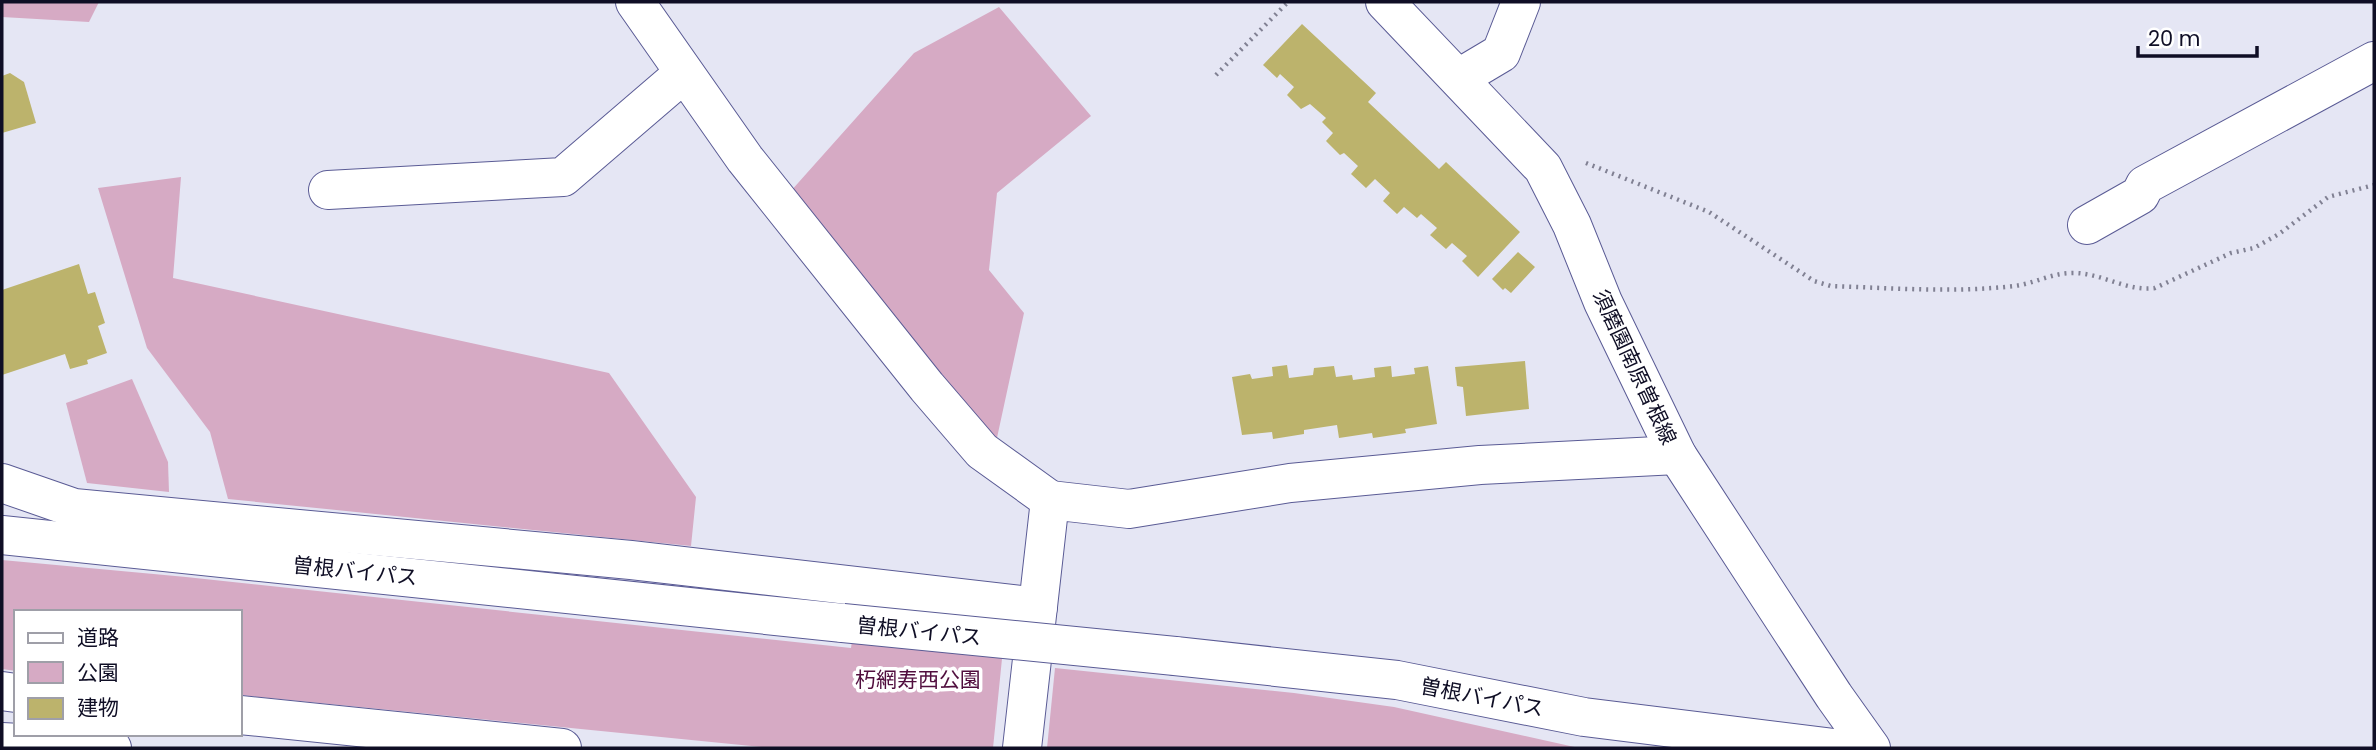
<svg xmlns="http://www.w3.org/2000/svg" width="2376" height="750" font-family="Poppins,'Noto Sans JP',sans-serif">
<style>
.green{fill:#d6aac4}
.building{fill:#bcb36c}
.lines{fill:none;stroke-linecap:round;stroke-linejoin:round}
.minor-casing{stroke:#5a5b95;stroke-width:40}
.major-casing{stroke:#5a5b95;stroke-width:40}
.highway-casing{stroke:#5a5b95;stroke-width:40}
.path{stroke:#818193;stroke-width:4.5;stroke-dasharray:2 5;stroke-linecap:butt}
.minor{stroke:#fff;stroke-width:38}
.major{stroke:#fff;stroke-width:38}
.highway{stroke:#fff;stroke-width:38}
.highway-bridge-casing{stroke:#5a5b95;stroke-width:40;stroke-linecap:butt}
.highway-bridge{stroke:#fff;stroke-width:38}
.labels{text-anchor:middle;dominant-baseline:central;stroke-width:7;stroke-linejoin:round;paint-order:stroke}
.street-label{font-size:21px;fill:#0f0e25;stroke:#fff}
.park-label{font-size:21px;fill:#510e3e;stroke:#fff}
</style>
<rect width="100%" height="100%" fill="#e5e6f4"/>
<g class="green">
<polygon points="2,2 99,2 89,22 2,17"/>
<polygon points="999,7 1091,116 997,193 989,270 1024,313 995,447 790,192 914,53"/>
<polygon points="181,177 173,278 609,373 696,497 691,546 228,499 210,432 147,348 98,188"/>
<polygon points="132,379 168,462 169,492 87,483 66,403"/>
<polygon points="2,560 186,577 851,648 857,604 1006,619 993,748 772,748 240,695 240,612 16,612 16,671 2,669"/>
<polygon points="1055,668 1294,693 1394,707 1579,748 1047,748"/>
</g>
<g class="building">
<polygon points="1302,24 1376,93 1368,102 1439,169 1446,162 1520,232 1478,277 1462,261 1467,256 1452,243 1446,249 1430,235 1437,228 1421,214 1417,218 1404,207 1397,214 1383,201 1390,193 1375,179 1366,188 1351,174 1358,166 1344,153 1340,155 1326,141 1333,133 1322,122 1326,118 1310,104 1301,109 1287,95 1294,87 1280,74 1277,78 1263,65"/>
<polygon points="10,73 24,82 36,123 2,133 2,76"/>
<polygon points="1518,252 1535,267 1511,293 1505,288 1503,290 1492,279"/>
<polygon points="79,264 88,294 95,292 105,323 98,326 107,353 87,360 88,364 70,369 65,354 2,375 2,290"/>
<polygon points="1525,361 1529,409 1466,416 1463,387 1457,386 1455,367"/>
<polygon points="1287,365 1289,378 1313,375 1314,368 1334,366 1336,377 1352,375 1353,380 1375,377 1374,368 1391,366 1392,377 1415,374 1414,368 1428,366 1437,424 1405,429 1406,433 1373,438 1372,433 1339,438 1337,425 1304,430 1304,434 1273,439 1272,432 1242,435 1232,377 1250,374 1252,379 1273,376 1272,367"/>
</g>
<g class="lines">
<g class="minor-casing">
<g id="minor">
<polyline points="635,2 745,159 927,387 982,451 1050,500"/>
<polyline points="1459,78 1501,53 1521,2"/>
<polyline points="328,190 563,177 683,74"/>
<polyline points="2087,225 2140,195 2145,185 2374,61"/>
<polyline points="2,483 74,508 631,560 1038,607"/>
<polyline points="2,742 112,748"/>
<polyline points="1022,748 1050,500 1129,509 1290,483 1480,465 1677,455"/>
</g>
</g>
<g class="major-casing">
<polyline id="major" points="1385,2 1543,168 1572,225 1603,302 1677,455 1834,696 1871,748"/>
</g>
<g class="highway-casing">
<g id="highway">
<polyline points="2,535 843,623"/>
<polyline points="1175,656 1397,680 1584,717 1834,748"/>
<polyline points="2,691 16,693"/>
<polyline points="240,715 562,748"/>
</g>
</g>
<g class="path">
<polyline points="1216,75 1288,2"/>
<path d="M1586,163L1709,212L1814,281L1831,286C1892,288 1954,293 2014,286C2033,284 2052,273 2071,273C2101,272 2126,292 2155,288L2231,253L2254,248L2279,234L2328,197L2374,185"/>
</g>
<use href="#minor" class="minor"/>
<use href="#major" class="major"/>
<use href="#highway" class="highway"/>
<g class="highway-bridge-casing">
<polyline id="highway-bridge" points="843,623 1175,656"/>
</g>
<use href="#highway-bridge" class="highway-bridge"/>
</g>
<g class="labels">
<g class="street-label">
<text transform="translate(1635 367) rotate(65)">須磨園南原曽根線</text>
<text transform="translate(355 571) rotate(6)">曽根バイパス</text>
<text transform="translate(919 631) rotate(6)">曽根バイパス</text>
<text transform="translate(1482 697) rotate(11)">曽根バイパス</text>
</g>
<g class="park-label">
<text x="918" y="679">朽網寿西公園</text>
</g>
</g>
<rect width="2376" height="750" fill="none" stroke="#0f0e25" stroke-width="7"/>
<rect x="14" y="610" width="228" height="126" fill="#ffffff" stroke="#9f9fa8" stroke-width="2"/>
<rect x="28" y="633" width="35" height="10" fill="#ffffff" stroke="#9f9fa8" stroke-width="2"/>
<text x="77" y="645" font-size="21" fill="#0f0e25">道路</text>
<rect x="28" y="662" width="35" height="21" fill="#d6aac4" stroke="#9f9fa8" stroke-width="2"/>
<text x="77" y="680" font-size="21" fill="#0f0e25">公園</text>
<rect x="28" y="698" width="35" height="21" fill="#bcb36c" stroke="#9f9fa8" stroke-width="2"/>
<text x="77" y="715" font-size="21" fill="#0f0e25">建物</text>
<path d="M2138 46v10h119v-10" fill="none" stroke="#0f0e25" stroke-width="3.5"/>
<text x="2148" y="46" font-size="21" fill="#0f0e25" stroke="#ffffff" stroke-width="5" paint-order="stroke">20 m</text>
</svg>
